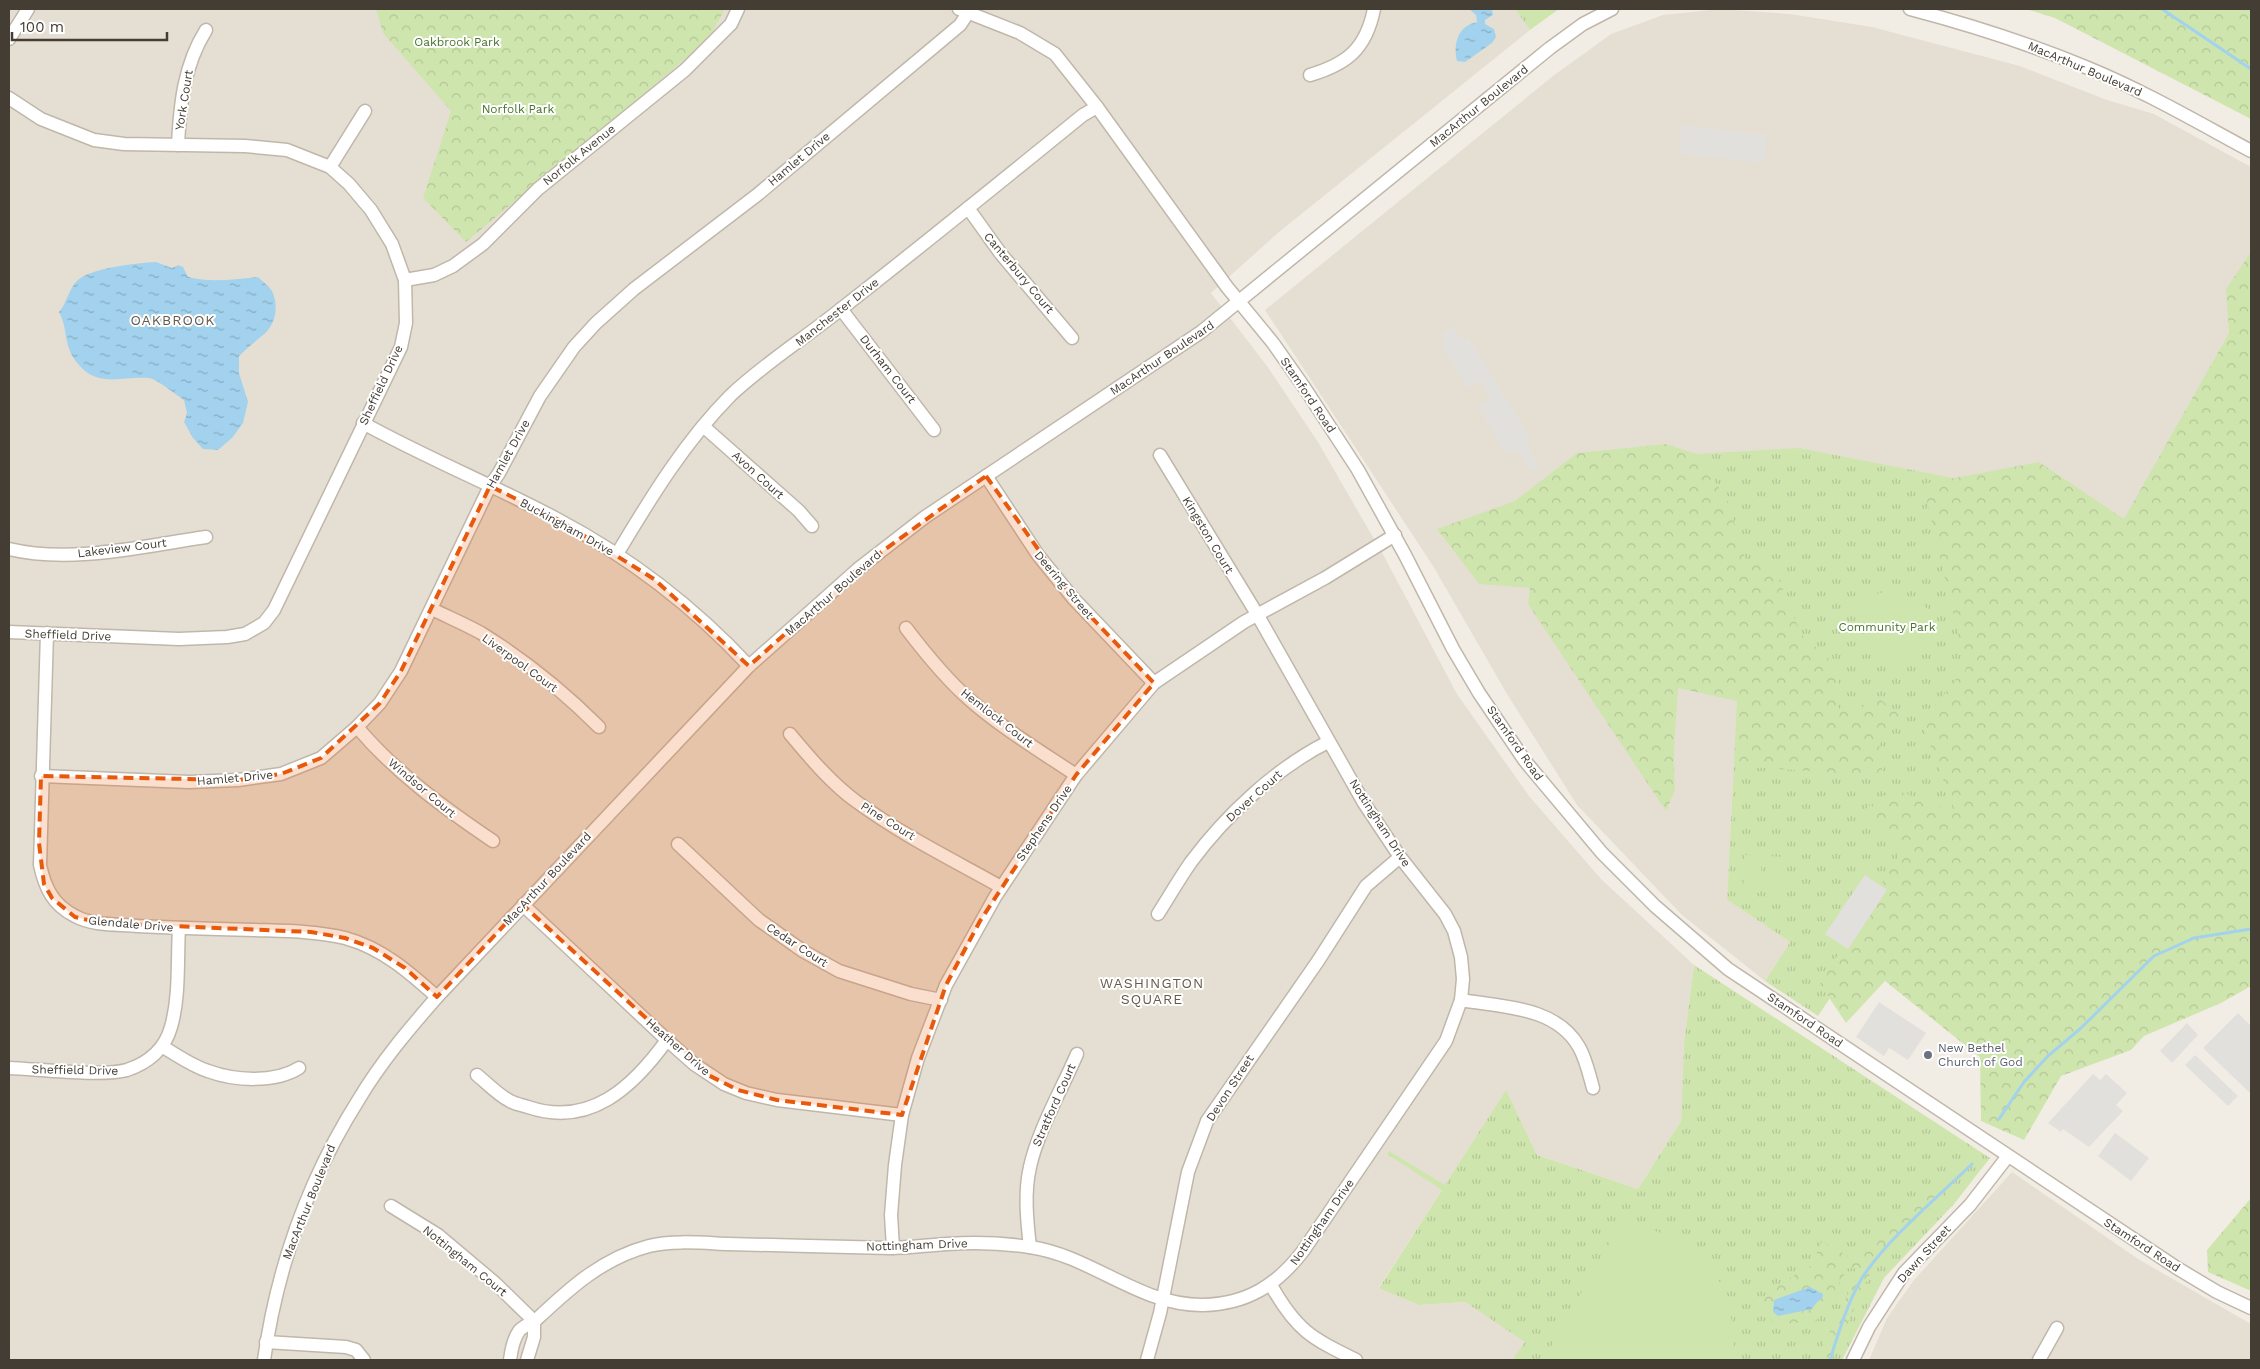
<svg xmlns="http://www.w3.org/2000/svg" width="2260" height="1369" font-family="'Work Sans',sans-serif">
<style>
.residential{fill:#e5dfd3}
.grass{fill:url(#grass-tufts)}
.forest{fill:url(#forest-crowns)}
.pitch{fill:#cfe5ae}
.parking{fill:#e2e0dd}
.water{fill:url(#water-ripples)}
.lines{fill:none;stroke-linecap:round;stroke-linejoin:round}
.stream{stroke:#a2d2ed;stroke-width:3}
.minor-casing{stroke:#c0b7aa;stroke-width:15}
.minor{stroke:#fff;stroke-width:12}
.marked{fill:#e8590c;fill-opacity:0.2;stroke:#e8590c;stroke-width:4;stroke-dasharray:10 6;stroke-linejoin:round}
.worship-dot{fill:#6b7280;stroke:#fff;stroke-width:2}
.labels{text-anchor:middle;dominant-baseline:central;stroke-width:4;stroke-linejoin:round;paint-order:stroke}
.park-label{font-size:12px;fill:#49732a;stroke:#fff}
.street-label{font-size:12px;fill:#443d34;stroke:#fff}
.worship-label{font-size:12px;fill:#5b616d;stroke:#fff;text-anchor:start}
.neighbourhood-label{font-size:14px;letter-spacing:1px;fill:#665a4c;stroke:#fff}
</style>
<defs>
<pattern id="grass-tufts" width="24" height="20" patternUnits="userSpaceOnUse" patternTransform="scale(1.25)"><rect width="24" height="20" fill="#cfe5ae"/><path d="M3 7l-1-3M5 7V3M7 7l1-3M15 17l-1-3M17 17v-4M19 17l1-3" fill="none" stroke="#b3c596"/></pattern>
<pattern id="forest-crowns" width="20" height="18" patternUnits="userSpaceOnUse" patternTransform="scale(1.25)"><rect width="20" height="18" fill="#cfe5ae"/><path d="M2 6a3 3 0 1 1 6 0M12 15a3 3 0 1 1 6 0" fill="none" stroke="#b3c596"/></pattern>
<pattern id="water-ripples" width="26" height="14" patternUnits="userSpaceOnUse" patternTransform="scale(1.25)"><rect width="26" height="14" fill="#a2d2ed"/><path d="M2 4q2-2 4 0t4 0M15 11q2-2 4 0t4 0" fill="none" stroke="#86acc1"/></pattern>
</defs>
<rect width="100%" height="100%" fill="#f2ede4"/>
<g class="residential">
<polygon points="9,9 1515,9 1530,30 1279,232 1211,293 1267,366 1318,442 1385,558 1457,694 1529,796 1601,879 1694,965 1684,1043 1681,1121 1638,1189 1537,1155 1506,1091 1379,1287 1419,1305 1465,1302 1526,1342 1512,1360 9,1360"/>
<polygon points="1720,9 1790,14 1872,27 2020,66 2107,100 2154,114 2251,167 2251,347 2145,529 1577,461 1675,789 1673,763 1676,698 1682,654 1738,682 1727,900 1790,942 1765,981 1682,915 1577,805 1507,694 1433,566 1265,310 1553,76 1611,34 1663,15"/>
<polygon points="2012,1172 2138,1259 2251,1324 2251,1360 1869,1360 1887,1318 1914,1280"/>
</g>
<g class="grass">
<polygon points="1515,9 1559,9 1530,30"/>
<path d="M1799,448L2040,495L2145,529L1818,1016L1765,981L1790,942L1727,900L1738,682L1682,655C1676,700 1672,745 1675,790L1490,532L1577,461Z"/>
<polygon points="1694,965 1990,1158 1954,1204 1884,1278 1842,1360 1512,1360 1525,1342 1465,1302 1419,1305 1379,1288 1442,1190 1387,1154 1389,1151 1445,1185 1506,1090 1537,1155 1638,1189 1681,1121 1684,1043"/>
</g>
<g class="forest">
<polygon points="376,9 725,9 708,40 466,242 423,198 451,111 383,33"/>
<polygon points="2026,9 2251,9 2251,119 2055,18"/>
<polygon points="2251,252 2251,986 2221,1003 2144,1036 2131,1050 2061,1076 2024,1140 1981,1121 1980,1057 1885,981 1846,1023 1820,984 1904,847 1864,810 1893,789 1955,811 1921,721 1966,669 1923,484 2039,462 2124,519 2229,333 2226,289"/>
<polygon points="1666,444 1697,454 1728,502 1747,565 1772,563 1801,634 1839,668 1839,711 1863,707 1873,694 1901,715 1879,745 1883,776 1734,766 1737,701 1678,688 1673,763 1675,790 1666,811 1528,604 1530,588 1479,584 1437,529 1515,501 1577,453"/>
<polygon points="1929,1187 1945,1196 1883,1245 1831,1360 1816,1360 1860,1269 1848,1268 1817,1321 1776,1325 1756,1305 1771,1289 1812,1265 1822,1241 1853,1259 1897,1212"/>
<polygon points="2251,1198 2251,1291 2208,1272 2207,1250"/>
</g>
<g class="pitch">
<path d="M1889,591C1919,600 1928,605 1946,632L1886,668L1850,608L1868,596Z"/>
<polygon points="1745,855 1762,856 1760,893 1743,892"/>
<polygon points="1767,856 1784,857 1783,894 1766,893"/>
<polygon points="1623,1219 1666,1235 1700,1256 1725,1289 1734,1332 1733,1360 1546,1360 1545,1357"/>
</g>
<g class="parking">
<polygon points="1683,125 1767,135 1764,163 1680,153 1678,145"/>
<polygon points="1453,327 1463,341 1468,337 1531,440 1525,444 1539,466 1530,471 1517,449 1505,454 1478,405 1491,399 1480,380 1468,388 1441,345 1446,342 1442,334"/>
<polygon points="1865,875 1887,890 1848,949 1825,934"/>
<polygon points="1879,1002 1926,1033 1908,1060 1889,1048 1884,1056 1856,1037"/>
<polygon points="2238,1013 2251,1026 2251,1094 2203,1048"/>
<polygon points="2187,1023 2198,1035 2172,1063 2160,1051"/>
<polygon points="2195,1055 2238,1096 2228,1106 2185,1065"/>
<polygon points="2093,1074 2100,1080 2106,1074 2127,1093 2116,1105 2123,1111 2089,1147 2063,1129 2061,1132 2048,1123"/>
<polygon points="2115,1133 2149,1158 2131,1181 2098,1156"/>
</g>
<g class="water">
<path d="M1469,9H1492L1493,15L1485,20V24L1494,29L1496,37L1492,43L1465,62L1457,61C1453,43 1458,26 1477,22L1476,15Z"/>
<path d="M156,262L172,268L178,265L183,267L188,277C212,283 234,279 258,277C262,281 269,286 272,291C279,306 276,325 263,335C255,342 247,348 239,356V373L248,402L243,423L232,438L218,450L203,449L193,438L184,422L187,413L184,400C176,395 156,378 148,378C123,376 98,388 79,365C62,346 69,330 59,312C67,303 68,290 77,281C89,268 138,263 156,262Z"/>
<polygon points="1810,1287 1823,1294 1822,1299 1817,1302 1812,1309 1778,1316 1773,1312 1774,1300"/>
</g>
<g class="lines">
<g class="stream">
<polyline points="2162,9 2251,69"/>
<polyline points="1999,1119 2024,1082 2048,1056 2081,1028 2154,956 2194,938 2251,929"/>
<path d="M1830,1360C1838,1334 1848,1301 1862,1278C1887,1239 1938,1197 1972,1164"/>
</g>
<g class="minor-casing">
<g id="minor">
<polyline points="959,9 1020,33 1055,54 1097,107 1227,287 1273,343 1304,387 1358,470 1405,555 1453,649 1479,693 1525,761 1602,853 1655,906 1728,969 2177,1268 2217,1292 2251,1308"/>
<path d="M1910,9C1971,25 2030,44 2088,68C2144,91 2197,122 2251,151"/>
<polyline points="9,39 28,9"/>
<path d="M1310,75C1347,64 1366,49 1374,9"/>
<polyline points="9,98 41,119 94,140 124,144 245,146 287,150 330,167 349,184 371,210 392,244 405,280 406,323 401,347 274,610 264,623 245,634 227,637 179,639 9,632"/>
<path d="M178,145C180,104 184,65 206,30"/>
<polyline points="330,167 365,111"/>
<polyline points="968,208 1001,254 1072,338"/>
<polyline points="405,280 434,275 453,266 483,244 538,189 685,70 731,24 738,9"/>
<polyline points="841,309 934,430"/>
<path d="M363,423C426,458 493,485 557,519C629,557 693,606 749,666"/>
<polyline points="703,426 799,511 812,526"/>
<polyline points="986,476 1038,555 1073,598 1154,683"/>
<path d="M9,549C72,564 143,546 206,537"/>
<path d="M617,554C650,499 685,441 731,395C765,363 805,338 841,309C923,245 1003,180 1083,115L1097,107"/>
<path d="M432,609C448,617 465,624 481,633C523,659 564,692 599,727"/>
<path d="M906,628C925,653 945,678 970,700C1002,728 1040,751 1076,775"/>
<path d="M47,633L40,865C45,888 53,905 75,916C93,926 117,924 138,926C177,928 216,929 255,930C285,931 316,931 345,938C382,948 409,972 437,997"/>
<path d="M357,727C396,773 444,808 493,841"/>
<path d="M790,734C810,758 832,784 857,802C902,835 953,860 1001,887"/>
<polyline points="41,776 189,782 238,780 281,774 321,758 357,727 380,703 401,671 490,486 499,473 540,396 574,347 596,323 634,289 757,195 960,25 968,13"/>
<polyline points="678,844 759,920 803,951 839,971 911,994 941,1000"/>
<polyline points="523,905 667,1040 694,1064 724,1084 746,1093 777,1100 902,1115"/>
<path d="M1158,914C1169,897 1179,879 1191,862C1226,815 1276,768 1328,742"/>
<path d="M1461,1000C1501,1007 1556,1006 1579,1047C1586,1059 1589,1074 1593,1088"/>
<path d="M163,1047C177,1055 192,1066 208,1071C235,1081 275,1083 299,1068"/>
<path d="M9,1068C37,1069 102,1077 127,1070C148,1063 165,1049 171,1027C180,996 177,960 179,928"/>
<path d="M477,1075C487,1083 498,1095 510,1101C515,1104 522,1105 528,1107C590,1128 633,1087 667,1040"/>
<polyline points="391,1206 438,1235 495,1283 534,1321"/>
<path d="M1030,1247C1027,1221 1024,1192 1030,1167C1038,1130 1062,1089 1077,1054"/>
<polyline points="893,1248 891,1215 895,1165 902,1115 918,1058 946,985 995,897 1076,775 1154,683 1244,622 1325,578 1395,535"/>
<path d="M1271,1285C1296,1330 1311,1338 1356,1360"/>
<polyline points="266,1342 346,1347 356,1350 364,1360"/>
<path d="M264,1360C277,1268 309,1178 359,1099C381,1062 409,1029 437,997L749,666L858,569L925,517L1201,332L1550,48L1583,24L1612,9"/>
<path d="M510,1360C511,1352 514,1338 519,1331C523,1326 532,1323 537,1319C571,1287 603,1258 649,1246C672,1240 704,1243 728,1244C782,1245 836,1247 890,1248C909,1248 928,1245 947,1244C974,1242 1003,1243 1030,1247C1092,1256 1140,1306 1203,1305C1247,1304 1277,1285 1303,1251L1446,1041L1461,1000L1463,979L1461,957L1454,931L1445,914L1400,857L1364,803L1257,614L1160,455"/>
<polyline points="527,1360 534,1337 534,1321"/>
<polyline points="1147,1360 1160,1313 1188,1172 1207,1121 1318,961 1366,886 1400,857"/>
<polyline points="1853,1360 1869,1327 1904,1273 1970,1205 2008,1156"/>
<polyline points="2039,1360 2057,1328"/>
</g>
</g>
<use href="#minor" class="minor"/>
</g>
<path class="marked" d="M986,476L1073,598L1154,683L1076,775L980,921L946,985L902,1115L777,1100L738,1090L708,1075L523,905L437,997L405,968L373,948L345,938L311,932L101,923L75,917L52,898L44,884L39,843L41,776L238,780L281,774L321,758L380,703L401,671L490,486L557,519L654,579L749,666L858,569Z"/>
<circle class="worship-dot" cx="1928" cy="1055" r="5"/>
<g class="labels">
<g class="park-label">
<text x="457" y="42">Oakbrook Park</text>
<text x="518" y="109">Norfolk Park</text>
<text x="1887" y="627">Community Park</text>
</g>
<g class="street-label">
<text transform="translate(2085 69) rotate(23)">MacArthur Boulevard</text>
<text transform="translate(184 100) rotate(-81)">York Court</text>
<text transform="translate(1479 106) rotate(-39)">MacArthur Boulevard</text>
<text transform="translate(579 155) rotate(-39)">Norfolk Avenue</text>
<text transform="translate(799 159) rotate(-40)">Hamlet Drive</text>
<text transform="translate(1019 273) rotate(50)">Canterbury Court</text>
<text transform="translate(837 312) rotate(-38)">Manchester Drive</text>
<text transform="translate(1162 358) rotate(-34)">MacArthur Boulevard</text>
<text transform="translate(888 369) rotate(52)">Durham Court</text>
<text transform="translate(381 385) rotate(-65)">Sheffield Drive</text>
<text transform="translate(1308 395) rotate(56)">Stamford Road</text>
<text transform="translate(508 454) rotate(-61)">Hamlet Drive</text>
<text transform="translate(758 475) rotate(42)">Avon Court</text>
<text transform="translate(567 527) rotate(29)">Buckingham Drive</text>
<text transform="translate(1208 535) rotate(59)">Kingston Court</text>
<text transform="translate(122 548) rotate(-7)">Lakeview Court</text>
<text transform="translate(1064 585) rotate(50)">Deering Street</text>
<text transform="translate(833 593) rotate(-41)">MacArthur Boulevard</text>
<text transform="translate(68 635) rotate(2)">Sheffield Drive</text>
<text transform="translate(520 663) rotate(36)">Liverpool Court</text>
<text transform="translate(997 718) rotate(38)">Hemlock Court</text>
<text transform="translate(1515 743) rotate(55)">Stamford Road</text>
<text transform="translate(235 778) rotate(-5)">Hamlet Drive</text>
<text transform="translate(422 788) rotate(40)">Windsor Court</text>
<text transform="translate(1254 796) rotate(-42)">Dover Court</text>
<text transform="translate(888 821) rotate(32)">Pine Court</text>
<text transform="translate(1044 823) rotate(-56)">Stephens Drive</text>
<text transform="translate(1380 823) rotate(57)">Nottingham Drive</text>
<text transform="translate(547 879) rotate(-47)">MacArthur Boulevard</text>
<text transform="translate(131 924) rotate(5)">Glendale Drive</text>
<text transform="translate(797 945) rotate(33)">Cedar Court</text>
<text transform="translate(1805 1020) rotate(34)">Stamford Road</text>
<text transform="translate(678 1047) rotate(41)">Heather Drive</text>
<text transform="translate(75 1070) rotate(1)">Sheffield Drive</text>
<text transform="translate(1230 1088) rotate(-57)">Devon Street</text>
<text transform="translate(1054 1105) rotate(-66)">Stratford Court</text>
<text transform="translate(309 1202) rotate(-68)">MacArthur Boulevard</text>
<text transform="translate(1322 1222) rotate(-55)">Nottingham Drive</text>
<text transform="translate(917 1245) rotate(-2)">Nottingham Drive</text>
<text transform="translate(2142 1245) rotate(33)">Stamford Road</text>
<text transform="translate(1924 1254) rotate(-48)">Dawn Street</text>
<text transform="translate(465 1261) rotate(39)">Nottingham Court</text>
</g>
<g class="worship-label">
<text x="1938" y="1048">New Bethel<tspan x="1938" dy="14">Church of God</tspan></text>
</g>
<g class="neighbourhood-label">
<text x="173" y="320">OAKBROOK</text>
<text x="1152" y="983">WASHINGTON<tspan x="1152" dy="16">SQUARE</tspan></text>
</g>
</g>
<rect width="2260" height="1369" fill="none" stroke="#443d34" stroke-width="20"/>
<path d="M12 32v8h155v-8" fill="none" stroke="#443d34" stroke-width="2.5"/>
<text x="20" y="32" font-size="15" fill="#443d34" stroke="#ffffff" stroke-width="4" paint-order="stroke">100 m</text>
</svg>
